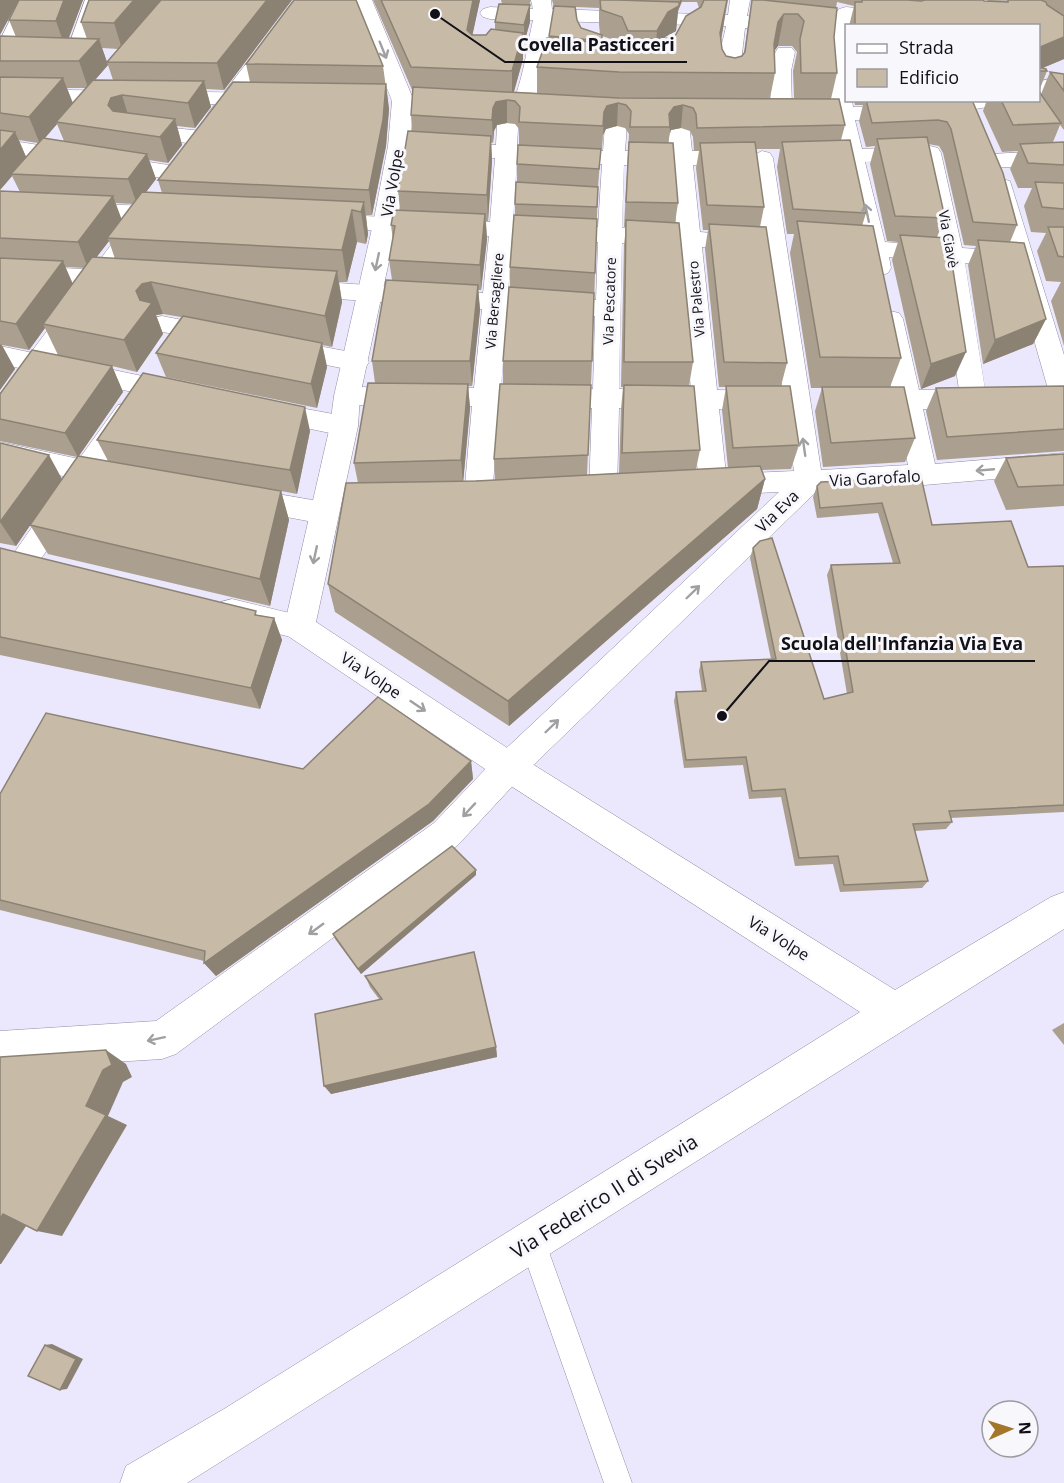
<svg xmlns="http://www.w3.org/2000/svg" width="1064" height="1483" font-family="'Open Sans',sans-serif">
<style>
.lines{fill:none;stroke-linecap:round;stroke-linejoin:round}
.lane-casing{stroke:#928da2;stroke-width:1}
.street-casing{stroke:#928da2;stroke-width:1}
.secondary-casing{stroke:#928da2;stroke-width:1}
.lane{fill:#fff;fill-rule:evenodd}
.street{fill:#fff;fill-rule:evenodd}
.secondary{fill:#fff;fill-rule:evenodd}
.wall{fill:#aba08f;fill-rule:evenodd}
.shaded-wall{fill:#8b8274}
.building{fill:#c7baa6;stroke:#8b8274;stroke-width:1.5}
.oneway{stroke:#a0a0a3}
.labels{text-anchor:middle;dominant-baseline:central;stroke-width:6;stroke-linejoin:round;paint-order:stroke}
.far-street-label{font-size:14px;fill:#121118;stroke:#f8f7fb}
.street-label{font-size:16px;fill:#121118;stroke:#f8f7fb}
.near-street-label{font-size:20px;fill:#121118;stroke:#f8f7fb}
.leader{fill:none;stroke:#121118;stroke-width:2}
.callout-dot{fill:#121118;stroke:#f8f7fb;stroke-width:2}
.callout-label{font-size:18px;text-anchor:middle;font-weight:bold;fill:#121118;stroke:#f8f7fb;stroke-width:6;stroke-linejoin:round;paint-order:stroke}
</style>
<rect width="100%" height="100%" fill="#ebe7fd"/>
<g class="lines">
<g class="lane-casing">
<polygon id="lane" points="532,1228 541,1232 545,1241 632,1483 604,1483 519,1241 523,1232"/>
</g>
<g class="street-casing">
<g id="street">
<polygon points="20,0 40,0 10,60 7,64 0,66 0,40"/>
<polygon points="85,0 105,0 85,56 82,60 68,60 65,56"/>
<path d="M531,0H551L552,9L728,15L730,0H750L747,16L793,22L800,24L803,28L800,32L793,34L745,28C744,37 739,83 736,86L729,88L722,86C712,72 723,43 726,26L552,21C547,47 545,88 529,110L519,112L517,146L603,151L606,112L609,107L617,106L625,107L628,112L625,151H670L666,113L669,108L677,107L685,108L688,113L692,151H743L752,156L762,151L770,153L773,158L821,470L908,465L896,409H862L853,407L849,400L853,393L862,391L892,390L877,319L881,313L890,311L899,313L903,319L919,390H959L940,261L889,257L891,268L888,273L879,276L870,273L864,256L824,251L820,246L824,241L832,239L861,241L843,162H801L798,157L801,152L840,149L834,120L774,119L771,114C771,94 766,65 778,48H792L795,52L791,71L792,108L831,107L827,72L836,13L839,9L846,7L897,12L904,14L907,18L904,22L897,24L855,20L854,26H846V100H852L853,107H918L953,100H1003L1000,104L993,106L918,119L855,120L862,149L930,146L938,148L941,153L962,248L1009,251L991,186L994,181L1002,179L1010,181L1064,355V409L1057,407L982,408C969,412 938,409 923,409L935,464L1064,453V473L924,485L817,491L521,777L458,845L176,1054L162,1059L0,1069V1031L156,1021L434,823L497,757L779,492L713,495L703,492L699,485L692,409L619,408L617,491L613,498L603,502L593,498L589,491L592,408L499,407L492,497L488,505L478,508L468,505L464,497L472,406L347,405L338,403L334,396L338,389L347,387L474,388L482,309L295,296L286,294L283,288L286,282L295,280L483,293L489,236L323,228L315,226L311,221L315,216L323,214L490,222L495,158L446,156L438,154L435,149L438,144L446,142L496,145L498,105L502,101L514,100C524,74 527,47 533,20L490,19L483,17L480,13L483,9L490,7L533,9ZM517,159L602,164L598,227L513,223ZM920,160L938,246L885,242L865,162ZM751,162L794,471L726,474L719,409H768L777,407L781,400L777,393L768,391L717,390L702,247L750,249L758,247L762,242L758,237L700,232L693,165H743ZM624,165H671L677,231L622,228ZM512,238L598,242L596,300L508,294ZM622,243L678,246L691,390L619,389ZM965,263L1013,266L1048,389H985ZM507,310L595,316L593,389L501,388Z"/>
<polygon points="1064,75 1064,88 1038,95 1038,82"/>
<polygon points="0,89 265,93 272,95 276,99 272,103 265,105 0,101"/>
<polygon points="135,124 202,131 210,133 213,138 210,143 202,145 127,135 124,130 127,125"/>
<polygon points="0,139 175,166 183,168 186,173 183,178 175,180 0,153"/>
<polygon points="1064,150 1064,164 992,168 984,166 981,161 984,156 992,154"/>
<polygon points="0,200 172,207 180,209 184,214 180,219 172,221 0,214"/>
<polygon points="0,265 124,271 133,273 136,279 133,285 124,287 0,281"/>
<polygon points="162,316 228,329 232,335 228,341 219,343 153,330 149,324 153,318"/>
<polygon points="281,339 356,353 365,356 369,362 365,368 356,371 272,354 268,348 272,342"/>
<polygon points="0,346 180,384 189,386 193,393 189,400 180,402 0,364"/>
<polygon points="263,401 344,416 354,419 358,426 354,433 344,436 254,417 250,410 254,403"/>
<polygon points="127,403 136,405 140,412 105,465 122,470 126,477 122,484 112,487 93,483 34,569 24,573 14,569 9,561 14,553 67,477 0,462 0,442 79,459 118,405"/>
<polygon points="243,488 324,502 334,505 338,513 334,521 324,524 233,507 229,499 233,491"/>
<polygon points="232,599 310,618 314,627 310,636 299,639 221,620 217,611 221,602"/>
</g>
</g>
<g class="secondary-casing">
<g id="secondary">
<polygon points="295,0 315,0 225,122 217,123 209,122 206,117 209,112"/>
<polygon points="352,0 372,0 414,101 410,146 397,224 360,396 358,426 316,622 521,757 895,990 1051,897 1064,892 1064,929 187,1483 120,1483 126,1466 224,1409 860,1012 497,777 288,636 284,627 330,426 334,396 373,224 388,146 392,101"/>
<polygon points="142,212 150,214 154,219 10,421 0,423 0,394 134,214"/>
</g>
</g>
<use href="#lane" class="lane"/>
<use href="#street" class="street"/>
<use href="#secondary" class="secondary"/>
</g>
<g class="wall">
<path d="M19,0H83L69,38L87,39L81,22L89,0H292L224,90L206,89L211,107L195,128L177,126L182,145L168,163L149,160L156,179L146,192L162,193L158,180L250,82L246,64L383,66L389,109L386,146L372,215H366L368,234L366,244L357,242L347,282H339L342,302L332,347L322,345L327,367L317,408L166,377L156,353L181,317L163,314L156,315L163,334L137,372L112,366L123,392L79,456L108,461L97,440L310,431L297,494L281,491L289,520L270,606L48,554L30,525L16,546L0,543V443L62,479L77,457L0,441V419L58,355L45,328L29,350L2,345L15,369L0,390V191L20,192L12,176L0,190V36L16,37L9,20ZM102,48L118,49L107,62L113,80H95L108,65ZM67,88H86L73,103ZM57,124L64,141L44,138ZM19,140L38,143L26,157ZM115,203L133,204L121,219ZM109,241L115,259L96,258ZM65,267L85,268L73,284Z"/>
<path d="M373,0H480L472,35H486L495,30V22L502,4L501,0H530V22L524,43L523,42V59L514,92L537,93V67L549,38L554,7L552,0H728L721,40L722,49L726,56L735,58L742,56L744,53L752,0H983L984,1H988L987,0L1043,1L1044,0H1064V59L1042,68L1047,71L1039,91L1041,94L1050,72L1064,74V130L1060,125L1053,142H1064V346L1051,301L1061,282L1046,281L1037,251L1046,233L1031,232L1024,206L1032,188H1018L1010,169L1018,151L1002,152L983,111L987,100H1038V26H849L854,6L837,2L836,8L834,37L837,73L831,99L845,125L841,140L866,213L862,226L901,358L890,387L915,438L905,462L823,467L815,411L822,388H811L790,253L794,234H787L777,167L780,149H756L764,207L760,227L787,363L781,386L799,445L791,469L762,470L765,479L757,509L509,726L335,612L328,584L358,483L354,463L375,383L372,361L392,280L389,260L393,241L391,225L400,210L398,191L412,131L411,115L413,92ZM682,2H697L699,8L674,38L664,39L665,37L676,31L678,11ZM576,7L599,8V24L600,35L581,28L577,20ZM602,36L617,41L606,43H602ZM778,46H792L797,52L793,71L794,98H770L775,73L774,51ZM507,123L515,124L519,129V145L602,149L603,135L606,129L617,126L625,128L629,134L624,227H626L624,245L621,387H623L621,409L619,473L587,475L592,361L598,187L515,204V215L510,267V288L503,361V384L494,459L495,480L463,481L470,408L468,386H472L480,310L478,290H481L487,239L486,221H488L492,161L491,142L493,143L494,131L497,125ZM681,128L690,131L693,137L694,151H699L696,168L703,230H708L705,249L719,387H726L722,410L728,468L696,469L700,450L689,386L693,362L675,223L678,203L668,143L670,133L671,130Z"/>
<polygon points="854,100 972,100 1017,225 1010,242 1046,319 1033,344 983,364 968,265 976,246 964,245 943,153 939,146 928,144 945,218 937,237 955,376 921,389 892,260 898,242 887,241 870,164 875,146 866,147 859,121 863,105 855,105"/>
<polygon points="601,149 598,187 517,182 517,164"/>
<polygon points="1064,386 1064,451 937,460 926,411 936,388"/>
<polygon points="1064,454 1064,506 1006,510 994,481 1006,458"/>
<polygon points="921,477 932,525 1028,567 1064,566 1064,812 951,818 952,822 946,829 915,831 928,881 922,888 840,892 833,864 795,866 781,797 749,799 743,765 684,768 674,701 676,692 702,691 699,671 701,662 771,659 750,558 753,548 824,699 847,694 827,575 831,565 893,563 878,513 817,518 813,497 817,486"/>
<polygon points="0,548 258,615 274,618 282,640 260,709 0,655"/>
<polygon points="471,761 473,779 433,821 216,976 204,963 204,961 0,910 0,794 303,769"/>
<polygon points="476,875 361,974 335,939 333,934"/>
<polygon points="365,976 496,1047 497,1057 331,1094 379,999 370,987"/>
<polygon points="1064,1023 1064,1045 1052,1030"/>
</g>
<g class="shaded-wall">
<polygon points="0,0 19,0 0,35"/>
<polygon points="64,0 83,0 65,47 56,21"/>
<polygon points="134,0 164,0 122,49 114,23"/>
<polygon points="267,0 292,0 224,90 217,63"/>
<polygon points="473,0 480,0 468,56 467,30"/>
<polygon points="680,0 682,0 678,11"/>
<polygon points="727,0 723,28 716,65 720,33"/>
<polygon points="679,2 676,31 665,37 655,56 657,31 668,12"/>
<polygon points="530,5 530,22 524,43 524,25"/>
<polygon points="784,14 778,46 772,54 778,22"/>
<polygon points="523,33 523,59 512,98 512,71"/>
<polygon points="1064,37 1064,59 1038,70 1038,48"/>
<polygon points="99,39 108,65 88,88 79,61"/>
<polygon points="63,78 73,104 56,122 57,124 40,144 29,117"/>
<polygon points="204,81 211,107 195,128 188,103"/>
<polygon points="386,84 389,109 386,146 372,215 369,190"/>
<polygon points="122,95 130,121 117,130 108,105 111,98"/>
<polygon points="507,100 507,123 497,125 494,131 493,143 492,120 493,108 496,102"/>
<polygon points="618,103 617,126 606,129 603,135 604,112 607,106"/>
<polygon points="683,105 681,128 671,130 670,133 669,114 674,107"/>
<polygon points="175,119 182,145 168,163 160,137"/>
<polygon points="15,132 27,159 11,174 12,176 0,190 0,150"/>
<polygon points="491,136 492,161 488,221 487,195"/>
<polygon points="147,154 156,179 137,204 128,179"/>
<polygon points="113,196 123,223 107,238 109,241 88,268 78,242"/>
<polygon points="364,202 368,234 366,244 361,212"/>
<polygon points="352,210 357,242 347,282 342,250"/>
<polygon points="485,214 487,239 481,290 480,265"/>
<polygon points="63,261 74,287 43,324 45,328 29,350 16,324"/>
<polygon points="337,271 342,302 332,347 325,316"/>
<polygon points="151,282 163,314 156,315 163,334 137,372 124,340 136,291 142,284"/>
<polygon points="478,285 480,310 472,386 470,361"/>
<polygon points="1046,319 1033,344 983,364 995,340"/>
<polygon points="322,343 327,367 317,408 311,384"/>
<polygon points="1,344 15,369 0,390 0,345"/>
<polygon points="966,352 955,376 921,389 931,364"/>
<polygon points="112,366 123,392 78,457 65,433"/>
<polygon points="468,384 470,408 463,484 461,460"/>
<polygon points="305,407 310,431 297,494 290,470"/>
<polygon points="49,455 62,479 16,546 0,522"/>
<polygon points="765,479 757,509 509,726 508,701"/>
<polygon points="281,491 289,520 270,606 260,579"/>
<polygon points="274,618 282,640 260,709 251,688"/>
<polygon points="471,761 473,779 433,821 216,976 204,963"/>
<polygon points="476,870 476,875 361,974 358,969"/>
<polygon points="496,1047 497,1057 331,1094 324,1086"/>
<polygon points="106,1050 126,1064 132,1077 123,1082 108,1116 127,1125 62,1236 37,1231 86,1106"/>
<polygon points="3,1214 30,1220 1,1264 0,1264 0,1219"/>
<polygon points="52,1344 83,1359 67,1389 60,1390 45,1345"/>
</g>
<g class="building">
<polygon points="19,0 64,0 56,21 9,20"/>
<polygon points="89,0 134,0 114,23 81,22"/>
<polygon points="161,0 267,0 217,63 107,62"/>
<polygon points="294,0 356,0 383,66 246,64"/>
<polygon points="381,0 473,0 467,30 472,35 486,35 491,29 523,33 512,71 411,67"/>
<polygon points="600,0 618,0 679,2 679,6 668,12 657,31 628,31 622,17 601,10"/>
<polygon points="704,0 727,0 720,33 722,49 726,56 735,58 742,56 745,52 752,0 763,0 837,8 834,37 837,73 801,73 800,39 804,21 798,14 784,14 778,22 774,44 775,73 619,72 537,67 547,38 606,43 617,40 674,38 686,16 701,7"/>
<polygon points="862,0 907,0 921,1 925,0 983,0 984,1 1008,2 1008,0 1041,0 1046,2 1047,5 1064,16 1064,37 1038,48 1038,26 855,26 855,2 862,2"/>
<polygon points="499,4 530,5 524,25 495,22"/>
<polygon points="554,6 575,7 577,20 581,28 602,35 602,41 549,36"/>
<polygon points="0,36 99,39 79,61 0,61"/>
<polygon points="1038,67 1046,69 1047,71 1038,71"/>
<polygon points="1050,72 1064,74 1064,91"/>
<polygon points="0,77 63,78 29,117 0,113"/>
<polygon points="93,80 204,81 188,103 122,95 111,98 108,105 113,111 175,119 160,137 56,122"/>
<polygon points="233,82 386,84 383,120 369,190 158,180"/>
<polygon points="413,87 619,98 839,99 845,125 697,128 696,114 693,108 683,105 674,107 669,114 670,127 630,127 631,111 626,105 618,103 607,106 604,112 603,126 519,122 520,107 515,101 507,100 496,102 493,108 492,120 411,115"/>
<polygon points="1038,90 1061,123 1013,125 1001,100 1038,100"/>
<polygon points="866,100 972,100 1003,173 1017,225 973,222 951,129 947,122 938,120 872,123"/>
<polygon points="0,130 15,132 0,150"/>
<polygon points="408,131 491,136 487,195 398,191"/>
<polygon points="927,137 945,218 895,216 877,139"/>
<polygon points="43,138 147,154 128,179 11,174"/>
<polygon points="850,140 866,213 793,209 782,142"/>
<polygon points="629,142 673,143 678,203 626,202"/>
<polygon points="755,142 764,207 707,205 700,143"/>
<polygon points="1064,142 1064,165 1028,163 1020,144"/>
<polygon points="518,145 601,149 599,169 517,164"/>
<polygon points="516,182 598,187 597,207 515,204"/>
<polygon points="1035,182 1064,183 1064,209 1042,207"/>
<polygon points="0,191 113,196 78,242 0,238"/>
<polygon points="142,192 364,202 361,212 352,210 342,250 107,238"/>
<polygon points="394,210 485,214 480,265 389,260 395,226 391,225"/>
<polygon points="514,215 597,219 595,273 510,267"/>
<polygon points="626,220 679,223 693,362 624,362"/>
<polygon points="797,221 873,226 901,358 820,357"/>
<polygon points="709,224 766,227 787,363 724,362"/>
<polygon points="1048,227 1064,227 1064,257 1058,256"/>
<polygon points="900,235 948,238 966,352 931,364"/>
<polygon points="978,240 1024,243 1046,319 995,340"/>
<polygon points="92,257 337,271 325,316 151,282 142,284 136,291 140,300 152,303 124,340 43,324"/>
<polygon points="0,258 63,261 16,324 0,321"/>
<polygon points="386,280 478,285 470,361 372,361"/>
<polygon points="509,287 594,293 592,361 503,361"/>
<polygon points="183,316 322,343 311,384 156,353"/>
<polygon points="32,350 112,366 65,433 0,419 0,394"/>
<polygon points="143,373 305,407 290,470 97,440"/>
<polygon points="368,383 468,384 461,460 354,463"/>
<polygon points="500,384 591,385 588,455 494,459"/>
<polygon points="624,385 694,386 700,450 622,453"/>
<polygon points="726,386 790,386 799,445 733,448"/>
<polygon points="1064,386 1064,429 947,437 936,388"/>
<polygon points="822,387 904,387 915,438 831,443"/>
<polygon points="0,443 49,455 0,522"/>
<polygon points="1064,454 1064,485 1018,487 1006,458"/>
<polygon points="78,456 281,491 260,579 30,525"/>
<polygon points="760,466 765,479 508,701 328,584 346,483 476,481"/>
<polygon points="921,477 932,525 1011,521 1028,567 1064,566 1064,805 949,811 952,822 913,824 928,881 844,885 838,856 799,858 785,789 752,791 746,757 686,760 676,692 706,691 701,662 776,659 753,548 760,541 772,538 824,699 853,692 831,565 900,563 882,503 820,508 817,486 821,482"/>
<polygon points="0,548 256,611 255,615 274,618 251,688 0,637"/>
<polygon points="378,697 471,761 429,804 204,963 205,951 0,900 0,794 46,713 303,769"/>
<polygon points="452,846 476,870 358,969 333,934"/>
<polygon points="474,952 496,1047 324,1086 315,1014 382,999 365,976"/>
<polygon points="106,1050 112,1065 103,1070 86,1106 106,1115 37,1231 3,1214 0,1219 0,1057"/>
<polygon points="45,1345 76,1359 60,1390 28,1376"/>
</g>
<defs><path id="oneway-shaft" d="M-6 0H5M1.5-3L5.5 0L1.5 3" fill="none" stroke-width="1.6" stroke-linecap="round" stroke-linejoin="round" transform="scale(1.5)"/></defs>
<g class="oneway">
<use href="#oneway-shaft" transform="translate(383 50) rotate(68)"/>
<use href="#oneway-shaft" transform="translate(867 213) rotate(-102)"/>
<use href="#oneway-shaft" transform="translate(377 262) rotate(102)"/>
<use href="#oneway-shaft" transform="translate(804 447) rotate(-98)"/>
<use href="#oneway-shaft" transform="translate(985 470) rotate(175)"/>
<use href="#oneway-shaft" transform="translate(315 555) rotate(102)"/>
<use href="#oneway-shaft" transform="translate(693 592) rotate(-44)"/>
<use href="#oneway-shaft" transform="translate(418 706) rotate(34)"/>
<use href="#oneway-shaft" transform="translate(552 726) rotate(-44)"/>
<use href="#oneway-shaft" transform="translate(469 810) rotate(133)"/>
<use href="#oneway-shaft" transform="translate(316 929) rotate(144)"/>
<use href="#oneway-shaft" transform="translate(156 1039) rotate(168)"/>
</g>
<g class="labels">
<g class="far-street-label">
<text transform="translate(949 239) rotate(80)">Via Ciavè</text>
<text transform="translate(696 299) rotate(-95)">Via Palestro</text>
<text transform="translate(494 301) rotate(-85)">Via Bersagliere</text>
<text transform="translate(609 301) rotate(-88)">Via Pescatore</text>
</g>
<g class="street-label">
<text transform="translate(392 183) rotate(-80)">Via Volpe</text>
<text transform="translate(875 478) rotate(-3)">Via Garofalo</text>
<text transform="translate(777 511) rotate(-44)">Via Eva</text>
<text transform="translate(371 675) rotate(34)">Via Volpe</text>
<text transform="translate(779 938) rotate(32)">Via Volpe</text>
</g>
<g class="near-street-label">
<text transform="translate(604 1196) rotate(-32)">Via Federico II di Svevia</text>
</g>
</g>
<path class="leader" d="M435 14L505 62H687M722 716L769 661H1035"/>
<g class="callout-dot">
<circle cx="435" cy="14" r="6"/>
<circle cx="722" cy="716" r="6"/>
</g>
<g class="callout-label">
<text x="596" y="51">Covella Pasticceri</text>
<text x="902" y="650">Scuola dell'Infanzia Via Eva</text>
</g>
<rect x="845" y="24" width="195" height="78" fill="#f8f7fb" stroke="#9c9ba0" stroke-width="1.5"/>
<rect x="857" y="44" width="30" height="9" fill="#ffffff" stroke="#9c9ba0" stroke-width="1.5"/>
<text x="899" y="54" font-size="18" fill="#121118">Strada</text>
<rect x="857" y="69" width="30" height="18" fill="#c7baa6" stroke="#9c9ba0" stroke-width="1.5"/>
<text x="899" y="84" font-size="18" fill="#121118">Edificio</text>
<g transform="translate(1010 1429) rotate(87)"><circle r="28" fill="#f8f7fb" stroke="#9c9ba0" stroke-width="1.5"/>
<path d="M0-4.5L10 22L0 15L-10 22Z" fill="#a47629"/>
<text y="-9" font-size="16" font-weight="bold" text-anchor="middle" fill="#121118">N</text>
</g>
</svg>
